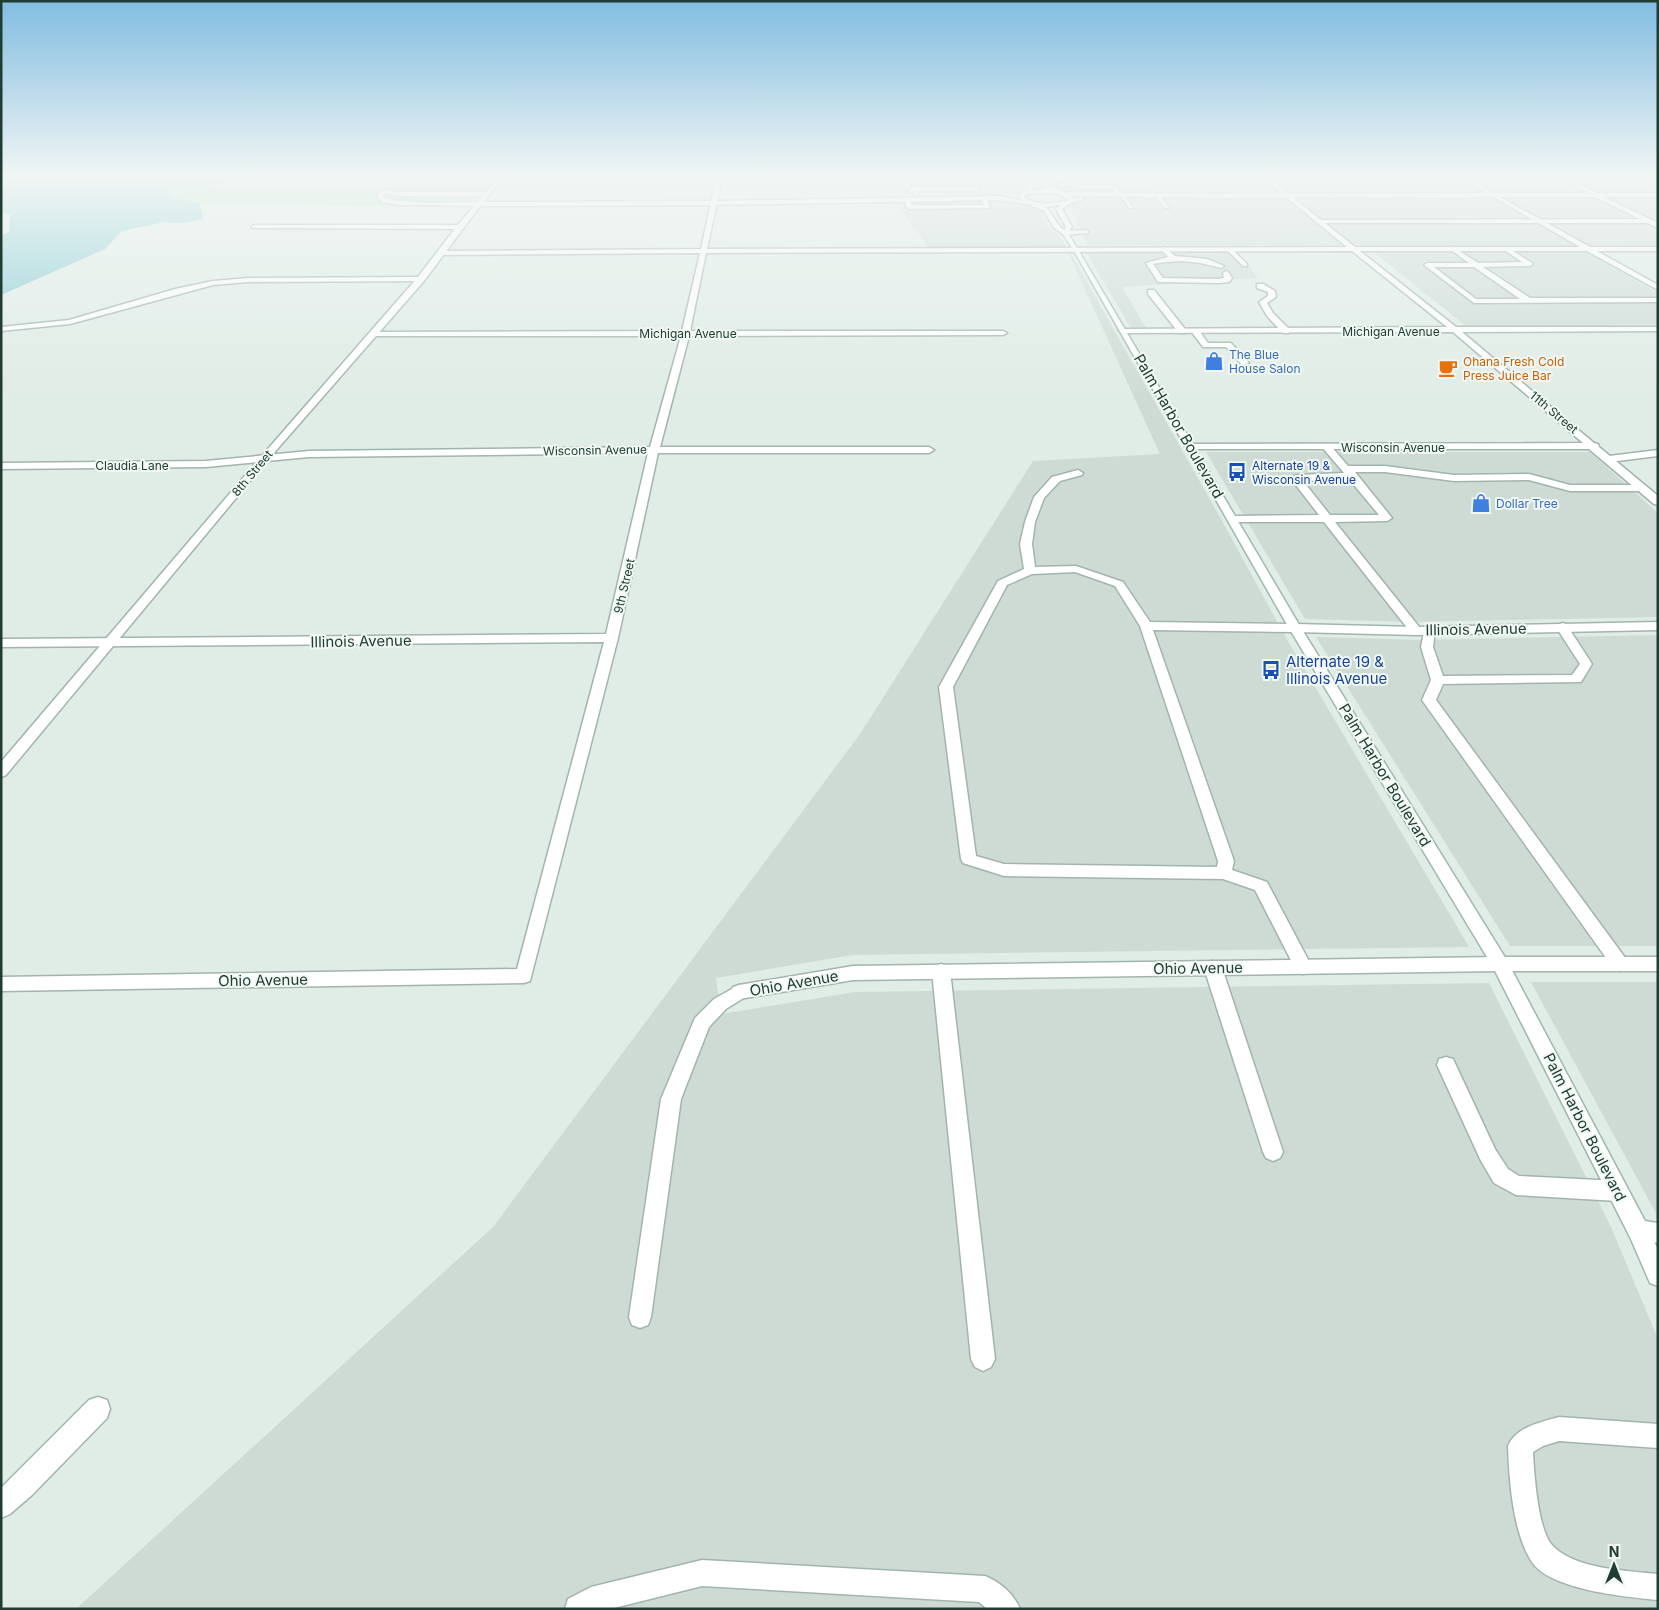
<svg xmlns="http://www.w3.org/2000/svg" width="1659" height="1610" font-family="Inter,sans-serif">
<style>
.built{fill:#cedbd5}
.green{fill:#b8dec0}
.water{fill:#86cbd3}
.lines{fill:none;stroke-linecap:round;stroke-linejoin:round}
.service-casing{stroke:#a3b4ad;stroke-width:3}
.minor-casing{stroke:#a3b4ad;stroke-width:3}
.tertiary-casing{stroke:#a3b4ad;stroke-width:3}
.secondary-casing{stroke:#9eb8ad;stroke-width:3}
.service{fill:#fff;fill-rule:evenodd}
.minor{fill:#fff;fill-rule:evenodd}
.tertiary{fill:#fff;fill-rule:evenodd}
.secondary{fill:#fff;fill-rule:evenodd}
.labels{text-anchor:middle;dominant-baseline:central;stroke-width:4;stroke-linejoin:round;paint-order:stroke}
.far-street-label{font-size:12px;fill:#203d33;stroke:#f1f8f4}
.far-shop-label{font-size:12px;fill:#366cbe;stroke:#f1f8f4;text-anchor:start}
.far-food-label{font-size:12px;fill:#c56008;stroke:#f1f8f4;text-anchor:start}
.far-transit-label{font-size:12px;fill:#164399;stroke:#f1f8f4;text-anchor:start}
.street-label{font-size:15px;fill:#203d33;stroke:#f1f8f4}
.transit-label{font-size:15px;fill:#164399;stroke:#f1f8f4;text-anchor:start}
</style>
<rect width="100%" height="100%" fill="#e0ece6"/>
<g class="built">
<polygon points="886,175 1018,175 1025,186 1018,192 1009,193 888,193 885,189 892,185"/>
<polygon points="1048,175 1629,175 1658,188 1658,245 1576,246 1658,293 1658,325 1466,326 1366,246 1087,245 1070,206 1078,201 1072,193 1057,190"/>
<polygon points="999,200 1026,205 1039,210 1048,227 1057,233 1067,247 929,248 895,202"/>
<polygon points="1068,252 1070,252 1221,519 1285,636 1469,947 852,955 716,978 721,1014 855,992 1489,983 1611,1227 1658,1339 1658,1609 76,1609 493,1227 860,734 1033,461 1160,454"/>
<polygon points="1086,252 1238,252 1258,278 1122,287 1146,328 1131,328"/>
<polygon points="1206,452 1590,452 1658,513 1658,617 1409,622 1305,619"/>
<polygon points="1658,635 1658,946 1510,946 1316,637 1423,640"/>
<polygon points="1658,982 1658,1217 1531,982"/>
</g>
<polygon class="green" points="221,175 498,175 484,192 464,207 200,203 174,198 170,193 173,189 187,185 207,187 212,184 232,184 220,181"/>
<polygon class="water" points="1,175 221,175 221,181 235,184 212,184 208,187 187,185 173,189 170,193 174,198 200,203 203,219 182,223 164,222 122,231 105,249 1,295 1,235 9,232 10,215 1,211"/>
<g class="lines">
<g class="service-casing">
<g id="service">
<polygon points="716,175 722,175 719,193 716,195 713,193"/>
<polygon points="898,175 904,175 911,187 977,187 980,189 977,191 916,191 920,194 917,196 905,188"/>
<polygon points="1058,175 1063,175 1078,185 1116,186 1124,195 1119,196 1112,189 1085,189 1068,185 1062,181 1038,179 1059,177"/>
<polygon points="984,196 987,198 990,208 909,209 906,207 905,200 910,199 912,205 984,205 981,198"/>
<polygon points="1122,197 1126,197 1133,208 1129,208"/>
<polygon points="1157,197 1161,197 1169,208 1165,208"/>
<polygon points="1319,220 1648,219 1651,221 1648,223 1317,223 1316,222"/>
<polygon points="1086,230 1088,231 1088,233 1065,235 1062,233 1065,231"/>
<path d="M1164,247L1175,256L1207,259L1224,266L1221,268C1197,261 1178,259 1153,264L1163,278L1219,279L1224,278L1223,273L1226,271L1228,272L1232,278L1229,282L1219,283L1158,282L1146,263L1168,257L1161,249Z"/>
<path d="M1453,247L1478,263L1522,262L1506,251L1505,250L1508,248L1532,263L1533,264L1530,266L1483,267L1530,298H1658V302L1474,303L1424,265L1427,263H1469L1451,250L1450,249ZM1434,267H1474L1520,299H1476Z"/>
<polygon points="1227,248 1231,248 1247,264 1247,266 1243,266 1227,250"/>
<polygon points="1257,284 1263,284 1275,291 1276,297 1267,303 1273,313 1289,329 1289,333 1283,333 1267,316 1259,302 1268,296 1268,292 1257,288"/>
<polygon points="1148,290 1154,290 1185,329 1185,333 1179,333 1148,294"/>
<polygon points="1192,329 1198,329 1208,343 1231,343 1249,363 1242,365 1226,347 1203,347 1191,331"/>
<path d="M1327,444L1330,445L1348,466H1385L1454,475L1529,474L1570,485H1642L1647,488L1642,491H1570L1529,480L1454,481L1385,472H1355L1392,518L1387,521L1335,522L1420,628L1422,631L1420,634H1412L1324,522H1233L1228,519L1233,516L1319,515L1292,480L1294,476L1298,475L1344,473L1322,447ZM1349,479L1379,515H1330L1303,481Z"/>
<polygon points="1658,450 1658,456 1609,462 1604,459 1609,456"/>
<path d="M1078,470L1083,473L1082,475L1060,481L1044,498L1035,522L1032,544L1035,567L1076,566L1123,582L1150,622L1295,624L1301,628L1295,632L1153,630L1234,861L1232,870L1267,882L1312,967L1309,972L1303,974L1297,972L1255,890L1223,879L1004,876L963,863L961,859L939,687L998,581L1024,569L1020,544L1025,522L1034,497L1052,477ZM1075,572L1115,586L1140,626L1218,861L1217,867L1004,864L976,856L953,687L1007,585L1032,574Z"/>
<polygon points="1562,623 1566,624 1592,664 1581,682 1443,684 1436,700 1626,959 1629,964 1626,969 1620,971 1614,969 1422,700 1431,680 1421,647 1425,627 1433,627 1435,630 1433,647 1443,676 1572,675 1580,664 1556,627"/>
<polygon points="1213,961 1219,963 1222,968 1283,1152 1280,1158 1273,1161 1266,1158 1263,1152 1204,968 1207,963"/>
<polygon points="941,964 947,966 950,971 995,1359 991,1367 983,1371 975,1367 971,1359 932,971 935,966"/>
<polygon points="739,985 745,987 748,992 745,997 726,1009 709,1027 681,1099 651,1317 648,1325 640,1328 632,1325 629,1317 661,1099 695,1018 714,999"/>
<polygon points="1446,1057 1453,1059 1495,1149 1508,1169 1519,1176 1618,1181 1625,1184 1628,1191 1625,1198 1618,1201 1516,1195 1494,1183 1481,1161 1437,1065 1439,1059"/>
<polygon points="1638,1220 1658,1223 1658,1243 1630,1237 1627,1230 1630,1223"/>
<polygon points="98,1397 107,1400 110,1409 107,1418 32,1495 10,1514 1,1518 1,1488 89,1400"/>
<path d="M1559,1417L1658,1424V1448L1559,1441L1543,1446L1533,1452C1534,1473 1538,1530 1552,1545C1573,1569 1628,1571 1658,1574V1600C1627,1597 1550,1590 1532,1562C1513,1534 1509,1479 1508,1446C1516,1427 1541,1422 1559,1417Z"/>
<path d="M702,1560L985,1576C1000,1582 1014,1594 1020,1609H987L979,1602L702,1586L610,1609H565L568,1599L591,1587Z"/>
</g>
</g>
<g class="minor-casing">
<g id="minor">
<polygon points="1259,175 1265,175 1355,247 1580,247 1490,195 1493,193 1588,193 1554,175 1561,175 1597,193 1658,193 1658,197 1604,197 1658,223 1658,228 1595,197 1500,197 1590,247 1658,247 1658,251 1597,251 1658,285 1658,290 1587,251 1360,251 1456,327 1658,327 1658,331 1462,332 1594,443 1598,444 1599,447 1658,496 1658,505 1654,504 1589,449 1189,449 1189,445 1192,444 1583,443 1453,332 1123,333 1119,331 1123,329 1447,327 1352,251 706,253 690,331 1003,331 1007,333 1003,335 689,336 660,447 929,447 934,450 929,453 658,453 618,638 530,981 524,983 1,991 1,977 517,969 604,642 1,647 1,639 606,634 648,453 309,457 206,467 1,469 1,463 206,461 309,451 650,447 681,336 374,336 370,334 374,332 682,331 700,253 441,255 438,253 441,251 701,249 713,193 716,191 719,193 707,249 1347,247"/>
<path d="M384,189L399,192H487L490,194L487,196H399L385,193L382,196C391,205 461,202 478,202L481,204L478,206L400,205L382,202L376,196Z"/>
<polygon points="254,225 459,225 462,227 459,229 252,228 252,226"/>
<polygon points="421,277 424,277 424,281 248,282 213,285 70,324 1,331 1,327 69,320 175,289 213,281 248,278"/>
<polygon points="1658,622 1658,630 1416,635 1295,632 1289,628 1295,624 1416,627"/>
<polygon points="1500,957 1658,957 1658,971 1500,971 853,980 739,999 733,997 730,992 733,987 739,985 853,966"/>
</g>
</g>
<g class="tertiary-casing">
<g id="tertiary">
<polygon points="500,175 505,175 483,202 713,201 999,196 1029,202 1026,204 999,200 713,205 480,206 424,281 266,462 6,775 1,777 1,762 260,458 418,277 457,226"/>
<polygon points="1636,175 1644,175 1658,182 1658,186"/>
</g>
</g>
<g class="secondary-casing">
<path id="secondary" d="M1022,175H1028L1034,187L1031,190L1046,189L1036,175H1041L1048,186L1064,192L1212,194L1487,193L1458,175H1465L1496,195L1493,197L1212,198L1072,196L1073,199L1081,197L1084,199L1071,203L1062,209L1072,227L1068,233L1301,628L1506,959L1646,1223L1658,1250V1286L1650,1283L1630,1237L1493,967L1289,628L1073,249L1063,234L1054,228L1044,211L1025,203L1018,197L1028,187ZM1036,193H1055L1070,200C1054,203 1038,207 1024,197L1026,194ZM1061,205L1056,209L1066,227L1064,230C1055,224 1053,212 1045,207Z"/>
</g>
<use href="#service" class="service"/>
<use href="#minor" class="minor"/>
<use href="#tertiary" class="tertiary"/>
<use href="#secondary" class="secondary"/>
</g>
<linearGradient id="sky" x2="0" y2="1"><stop stop-color="#81bde0"/><stop offset="0.44" stop-color="#f1f6f4"/><stop offset="1" stop-color="#f1f6f4" stop-opacity="0"/></linearGradient>
<rect width="1659" height="401" fill="url(#sky)"/>
<defs>
<g id="shop-bare" transform="scale(1.5)"><path d="M-5-2.5h2.3a2.7 3.5 0 0 1 5.4 0H5L5.5 6h-11ZM-1.5-2.5h3a1.5 2.3 0 0 0-3 0Z" fill="#3f7fe0" stroke="#f1f8f4" stroke-width="2.5" paint-order="stroke"/></g>
<g id="cafe-bare" transform="scale(1.5)"><path d="M-5.5-4.5H6V0H3Q3 3.5 0 3.5H-2.5Q-5.5 3.5-5.5 0ZM3-3.2v2h1.7v-2ZM-6 4.5H4V6H-6Z" fill="#e8710a" stroke="#f1f8f4" stroke-width="2.5" paint-order="stroke"/></g>
<g id="bus-bare" transform="scale(1.5)"><path d="M-5-6H5V4H4V6H2V4H-2V6H-4V4H-5ZM-3.5-4V0h7V-4ZM-3.5 1.2v1.5H-2V1.2ZM2 1.2v1.5H3.5V1.2Z" fill="#1a4fb4" stroke="#f1f8f4" stroke-width="2.5" paint-order="stroke"/></g>
</defs>
<g fill-rule="evenodd">
<use href="#shop-bare" x="1214" y="361"/>
<use href="#cafe-bare" x="1448" y="368"/>
<use href="#bus-bare" x="1237" y="472"/>
<use href="#shop-bare" x="1481" y="503"/>
<use href="#bus-bare" x="1271" y="670"/>
</g>
<g class="labels">
<g class="far-street-label">
<text x="1391" y="331">Michigan Avenue</text>
<text x="688" y="333">Michigan Avenue</text>
<text transform="translate(1554 412) rotate(40)">11th Street</text>
<text x="1393" y="447">Wisconsin Avenue</text>
<text transform="translate(595 450) rotate(-1)">Wisconsin Avenue</text>
<text x="132" y="465">Claudia Lane</text>
<text transform="translate(252 473) rotate(-50)">8th Street</text>
<text transform="translate(624 586) rotate(-77)">9th Street</text>
</g>
<g class="far-shop-label">
<text x="1229" y="354">The Blue<tspan x="1229" dy="14">House Salon</tspan></text>
<text x="1496" y="503">Dollar Tree</text>
</g>
<g class="far-food-label">
<text x="1463" y="361">Ohana Fresh Cold<tspan x="1463" dy="14">Press Juice Bar</tspan></text>
</g>
<g class="far-transit-label">
<text x="1252" y="465">Alternate 19 &amp;<tspan x="1252" dy="14">Wisconsin Avenue</tspan></text>
</g>
<g class="street-label">
<text transform="translate(1179 426) rotate(60)">Palm Harbor Boulevard</text>
<text transform="translate(1476 629) rotate(-1)">Illinois Avenue</text>
<text transform="translate(361 641) rotate(-1)">Illinois Avenue</text>
<text transform="translate(1385 775) rotate(59)">Palm Harbor Boulevard</text>
<text transform="translate(1198 968) rotate(-1)">Ohio Avenue</text>
<text transform="translate(263 980) rotate(-1)">Ohio Avenue</text>
<text transform="translate(794 983) rotate(-10)">Ohio Avenue</text>
<text transform="translate(1585 1127) rotate(63)">Palm Harbor Boulevard</text>
</g>
<g class="transit-label">
<text x="1286" y="661">Alternate 19 &amp;<tspan x="1286" dy="17">Illinois Avenue</tspan></text>
</g>
</g>
<rect width="1659" height="1610" fill="none" stroke="#203d33" stroke-width="5"/>
<g transform="translate(1614 1565)" stroke="#f1f8f4" stroke-width="4" paint-order="stroke">
<path d="M0-4L9 19L0 12L-9 19Z" fill="#203d33"/>
<text y="-8" font-size="14" font-weight="bold" text-anchor="middle" fill="#203d33">N</text>
</g>
</svg>
